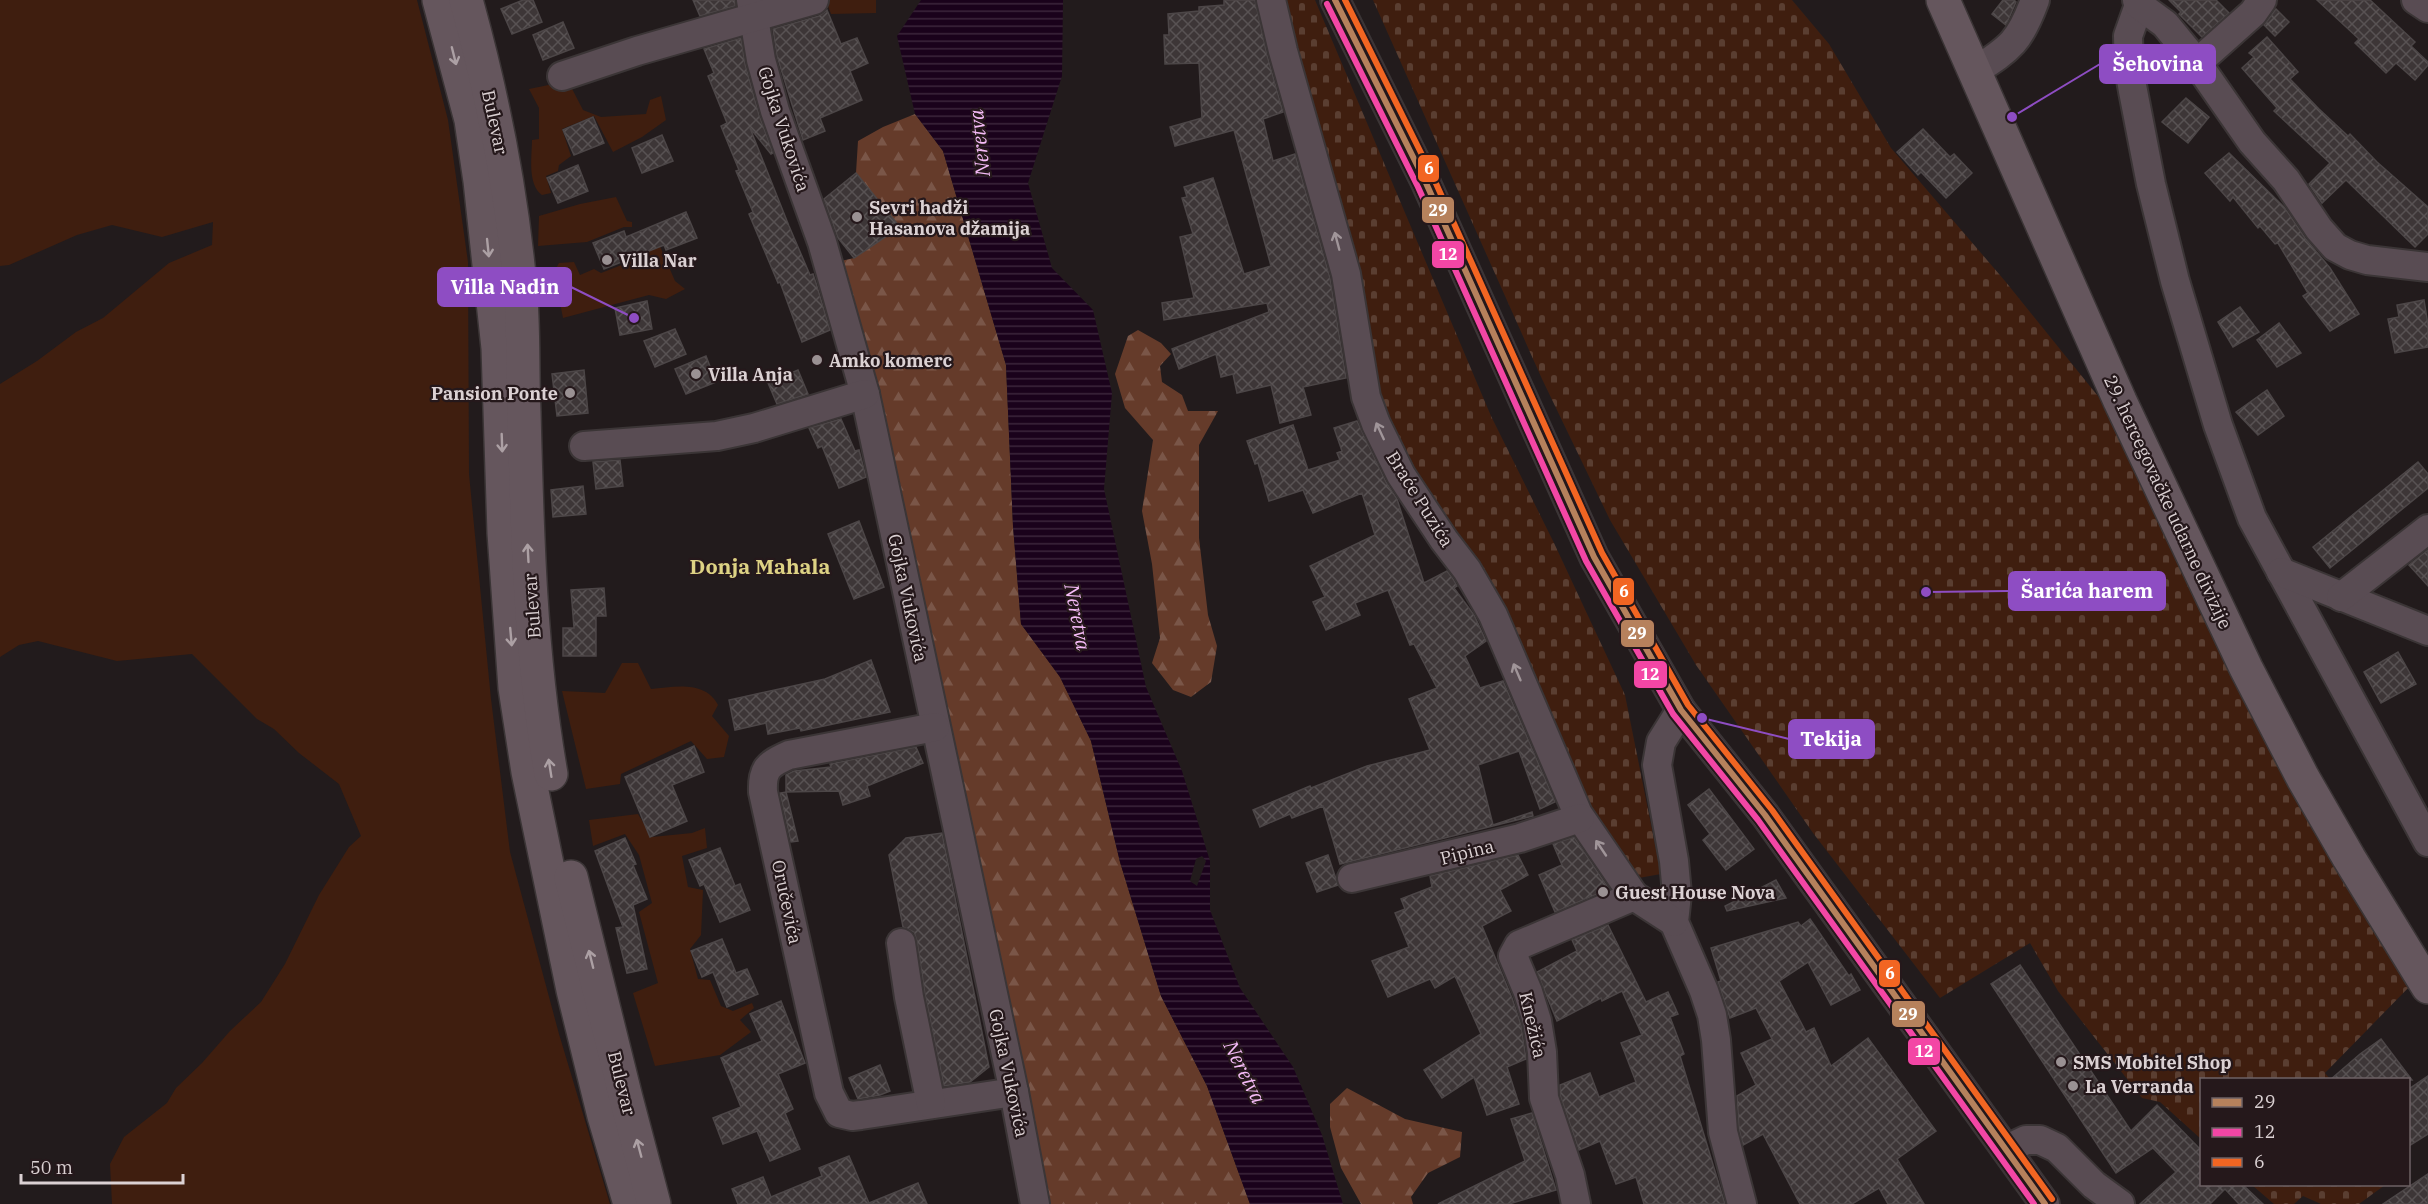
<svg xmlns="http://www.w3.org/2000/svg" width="2428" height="1204" font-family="'IBM Plex Serif',serif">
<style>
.green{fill:#3f1e0f}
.forest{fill:url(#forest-firs)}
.cemetery{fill:url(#cemetery-stones)}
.water{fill:url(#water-rules);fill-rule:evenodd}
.building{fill:url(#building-cross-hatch);stroke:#4c4647;stroke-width:1.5}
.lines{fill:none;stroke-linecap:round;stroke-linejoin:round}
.minor-casing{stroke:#3b3536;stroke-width:32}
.major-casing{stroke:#3b3536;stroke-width:36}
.minor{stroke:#594c53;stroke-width:28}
.major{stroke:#65565d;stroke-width:33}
.bus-1-casing{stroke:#25181b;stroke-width:10}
.bus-2-casing{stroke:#25181b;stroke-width:10}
.bus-3-casing{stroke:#25181b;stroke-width:10}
.bus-1{stroke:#b6815c;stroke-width:6}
.bus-2{stroke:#f346a5;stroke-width:6}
.bus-3{stroke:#f26522;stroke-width:6}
.oneway{stroke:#aca0a4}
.oneway2{stroke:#a09599}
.poi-dot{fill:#9a9193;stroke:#25181b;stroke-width:2}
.labels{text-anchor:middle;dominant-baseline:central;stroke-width:4.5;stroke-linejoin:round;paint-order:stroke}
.street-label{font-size:18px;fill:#dbd1d3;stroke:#25181b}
.poi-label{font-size:18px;font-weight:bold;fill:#dbd1d3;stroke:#25181b;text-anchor:start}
.water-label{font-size:20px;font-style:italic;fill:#f6bcf8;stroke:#25181b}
.quarter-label{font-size:21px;font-weight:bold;fill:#ddd284;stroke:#25181b}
.leader{fill:none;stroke:#8e4dc3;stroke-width:2}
.callout-dot{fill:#8e4dc3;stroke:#25181b;stroke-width:2}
.callout{fill:#8e4dc3;stroke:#8e4dc3;stroke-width:2}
.callout-label{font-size:20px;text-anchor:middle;font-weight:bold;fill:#fff}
.line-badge{stroke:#25181b;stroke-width:2}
.badge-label{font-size:16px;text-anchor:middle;font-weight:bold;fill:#fff}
</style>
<defs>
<pattern id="forest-firs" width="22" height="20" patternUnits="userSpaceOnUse" patternTransform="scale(1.5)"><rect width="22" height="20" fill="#653b2a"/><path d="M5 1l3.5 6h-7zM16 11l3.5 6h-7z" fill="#7a5648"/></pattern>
<pattern id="cemetery-stones" width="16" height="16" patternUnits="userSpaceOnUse" patternTransform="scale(1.5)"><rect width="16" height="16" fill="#3f1e0f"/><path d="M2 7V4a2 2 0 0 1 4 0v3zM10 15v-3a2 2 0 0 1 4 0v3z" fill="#5a3e31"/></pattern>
<pattern id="water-rules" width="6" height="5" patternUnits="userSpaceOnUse" patternTransform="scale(1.5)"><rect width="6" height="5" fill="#1a021b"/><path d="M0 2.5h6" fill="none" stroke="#3b263b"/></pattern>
<pattern id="building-cross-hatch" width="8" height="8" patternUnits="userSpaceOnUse" patternTransform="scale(1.5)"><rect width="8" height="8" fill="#3d3637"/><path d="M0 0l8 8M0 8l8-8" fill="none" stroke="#585253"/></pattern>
</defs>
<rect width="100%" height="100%" fill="#221b1c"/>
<g class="green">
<polygon points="0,0 417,0 448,120 468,262 469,474 491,699 510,852 559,1034 610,1204 112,1204 110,1164 124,1137 167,1103 176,1088 202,1063 230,1031 261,1002 285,964 319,895 349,847 361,836 339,784 299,753 274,729 257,719 192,654 117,661 38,641 19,645 0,657 0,384 37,361 76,332 103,318 169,263 212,245 213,222 162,237 112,225 77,235 9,265 0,266"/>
<polygon points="816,0 876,0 876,13 831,14 826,1"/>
<path d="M568,81L583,110L601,117L646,114L650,100L661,96L666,120L642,137L613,152L594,116L562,129L571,156L559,165L558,171L546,176L551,193L542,195C527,184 532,156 532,140L539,139V108L529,89Z"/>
<polygon points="616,197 627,221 632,222 632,227 624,227 587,242 538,246 539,216 580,204"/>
<polygon points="659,244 675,281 685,289 666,299 649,295 563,318 554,272 559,263 574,262 580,275 594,269 601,273 637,259 640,250"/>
<path d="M622,663H638L651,689C674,687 705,680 718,705L712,716L729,736L724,757L707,759L691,741L621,774L620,784L586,789L562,691L605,693Z"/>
<polygon points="638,814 652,837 692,833 705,828 707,848 682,856 688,887 703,890 701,935 690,949 698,979 710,980 721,1006 733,1011 752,1003 754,1008 740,1020 751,1032 720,1055 655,1066 633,993 658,983 639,912 652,903 639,855 625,834 593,846 589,820"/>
</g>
<g class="forest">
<polygon points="915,114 943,151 1006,365 1013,526 1021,624 1060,677 1091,741 1120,862 1161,996 1207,1086 1250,1204 1035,1204 828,264 854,258 899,227 856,173 858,141 883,127"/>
<polygon points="1138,330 1161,343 1171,354 1160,366 1162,382 1182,395 1188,411 1218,411 1199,445 1199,538 1208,615 1217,646 1211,682 1191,697 1173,690 1152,663 1160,638 1152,564 1142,511 1153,440 1125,408 1115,374 1128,336"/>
<polygon points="1347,1088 1405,1119 1462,1132 1460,1157 1428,1173 1411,1197 1413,1204 1361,1204 1341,1168 1330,1127 1330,1104"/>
</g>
<g class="cemetery">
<polygon points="1278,0 1315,0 1491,416 1554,543 1625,695 1661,874 1633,879 1583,811 1393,449"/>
<polygon points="1373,0 1792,0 1829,44 1891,148 2005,281 2127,432 2413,983 2325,1073 2330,1079 2202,1080 2201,1139 2160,1102 2142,1098 2058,991 2030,943 1940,998 1813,833 1696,665 1610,520 1542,379"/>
<polygon points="2252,1185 2385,1185 2359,1204 2321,1204 2303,1196 2294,1204 2274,1204"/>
</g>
<path class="water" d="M921,0H1063L1062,76L1028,183L1052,268L1093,310L1112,393L1104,489L1146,687L1182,771L1210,861V910L1240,988L1293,1067L1322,1135L1343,1204H1250L1207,1086L1161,996L1120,862L1091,741L1060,677L1021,624L1013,526L1006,365L943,151L915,114L897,36ZM1202,856L1206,861L1197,886L1190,881L1196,859Z"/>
<g class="building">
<polygon points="523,0 533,0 542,22 512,34 501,9"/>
<polygon points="693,0 735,0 735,6 700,16"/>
<polygon points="1224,0 1255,0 1267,55 1283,112 1263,119 1273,161 1295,154 1330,278 1346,378 1303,387 1311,415 1280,423 1271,385 1237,393 1233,374 1221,377 1216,354 1179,369 1172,349 1269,312 1267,303 1164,320 1162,303 1194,298 1180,237 1193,234 1182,198 1187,197 1184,187 1213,178 1244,274 1271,266 1234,130 1175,146 1170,127 1202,118 1199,63 1165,64 1164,35 1169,35 1168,14 1199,11 1199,7 1224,5"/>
<polygon points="2003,0 2014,0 2016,2 2006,25 1992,14"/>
<polygon points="2169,0 2216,0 2229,13 2202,37 2179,14 2181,12"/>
<polygon points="2317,0 2370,0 2415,42 2411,46 2428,62 2428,65 2415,80 2396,63 2386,73 2355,43 2359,39"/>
<polygon points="2276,9 2289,22 2275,36 2264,25"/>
<polygon points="827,10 841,44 857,38 868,63 850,71 862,100 820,118 825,131 803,140 777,56 773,29 819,16"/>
<polygon points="563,22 574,48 543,60 533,35"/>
<polygon points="2267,37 2298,72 2290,79 2319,109 2348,136 2350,134 2377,162 2428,207 2428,234 2415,247 2346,180 2322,203 2309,184 2330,163 2274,111 2277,108 2242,68 2254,57 2249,53"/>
<polygon points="741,38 745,64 759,115 773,153 771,154 750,128 789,226 810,275 813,274 816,283 830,330 802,342 780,282 778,283 749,214 753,212 736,171 739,170 721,126 727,123 708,76 714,73 704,49"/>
<polygon points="2186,98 2209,117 2188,143 2162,122"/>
<polygon points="593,117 604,143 574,155 563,130"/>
<polygon points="1923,129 1950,157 1954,154 1972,173 1946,198 1921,172 1918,175 1897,152"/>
<polygon points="662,135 673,161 642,173 632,148"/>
<polygon points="2229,153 2284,207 2305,238 2330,268 2359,314 2330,331 2303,296 2308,293 2278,243 2275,244 2260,226 2258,228 2233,197 2230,201 2205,173"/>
<polygon points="578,165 588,191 558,203 547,178"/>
<polygon points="856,173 900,227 854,258 838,238 824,199"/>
<polygon points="686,212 697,238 666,250 664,245 604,269 593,243 624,231 626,237"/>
<polygon points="2424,300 2428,325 2428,347 2395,353 2388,319 2399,317 2397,305"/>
<polygon points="647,301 652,329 620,335 615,308"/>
<polygon points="2240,307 2259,332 2233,347 2218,322"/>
<polygon points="2279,323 2301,353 2277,367 2257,340"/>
<polygon points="675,329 686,354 655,367 644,341"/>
<polygon points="706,356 716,382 686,394 675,369"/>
<polygon points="584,370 588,413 557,416 552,374"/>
<polygon points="798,370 808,394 777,404 768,383"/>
<polygon points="2267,390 2284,416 2258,435 2236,412"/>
<polygon points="841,419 855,451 859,450 866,477 839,488 822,446 818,448 809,428"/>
<polygon points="1357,421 1386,482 1397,499 1424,583 1447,571 1453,579 1457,586 1454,588 1474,615 1486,641 1465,656 1480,688 1503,681 1555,802 1540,809 1519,751 1478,765 1493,825 1532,812 1533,816 1340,864 1323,806 1292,818 1290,814 1260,827 1253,810 1310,786 1311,788 1367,766 1430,750 1409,699 1437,688 1414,644 1410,645 1388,590 1355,603 1360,615 1326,630 1313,602 1325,597 1310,566 1375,535 1362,493 1313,513 1303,490 1269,501 1258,463 1255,464 1247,441 1293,425 1308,470 1340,460 1337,453 1342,451 1334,428"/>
<polygon points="620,460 623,486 596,489 593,462"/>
<polygon points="2418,462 2428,474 2428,488 2330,568 2313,547"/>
<polygon points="583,486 586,514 553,517 551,490"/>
<polygon points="859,521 884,587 854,599 828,534"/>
<polygon points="2428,550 2428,586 2409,565"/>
<polygon points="604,588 606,616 596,616 596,656 563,656 563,628 574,628 571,590"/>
<polygon points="2398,652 2416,684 2381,703 2364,672"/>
<polygon points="871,660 890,712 801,731 800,728 768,734 766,723 735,730 729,700 825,679"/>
<polygon points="694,746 704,772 672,785 687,821 650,837 625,777"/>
<polygon points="916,747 923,763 867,786 870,796 843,805 839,791 786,792 786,775 794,771 831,767 830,764"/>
<polygon points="1709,789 1754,849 1726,870 1703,840 1710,834 1688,805"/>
<polygon points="786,792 798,841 791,842 780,793"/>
<polygon points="942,833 989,1067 970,1082 944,1086 925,994 917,941 914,932 903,927 889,855 906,838"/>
<polygon points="1574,837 1609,889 1555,912 1539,875 1562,865 1553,844"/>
<polygon points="625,838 636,864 633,865 647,899 633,905 647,969 627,973 616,928 623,927 595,851"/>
<polygon points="720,848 735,886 740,884 750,910 720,922 704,884 700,886 689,860"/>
<polygon points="1328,855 1338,885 1317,892 1306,863"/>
<polygon points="1518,855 1528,875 1500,890 1511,911 1482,926 1512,998 1521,1025 1526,1059 1507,1067 1519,1104 1487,1115 1474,1077 1442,1098 1424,1070 1481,1034 1455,976 1435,988 1430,979 1388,997 1372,961 1409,947 1395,913 1405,909 1401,899 1432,887 1430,876"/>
<polygon points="1776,880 1786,898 1727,911 1725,906"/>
<polygon points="1810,919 1849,976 1851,974 1860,990 1831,1005 1808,962 1779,981 1806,1032 1814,1028 1831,1066 1868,1038 1936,1131 1897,1159 1924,1204 1888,1204 1879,1188 1852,1204 1800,1204 1763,1134 1743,1145 1739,1129 1737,1096 1756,1085 1741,1053 1772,1039 1756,1008 1730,1018 1718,982 1721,981 1711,948 1798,922 1801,926"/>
<polygon points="1608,925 1646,1002 1668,992 1678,1014 1670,1017 1684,1054 1680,1056 1725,1204 1644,1204 1636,1177 1616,1184 1600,1141 1579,1150 1560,1095 1560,1085 1590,1073 1599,1097 1636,1082 1621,1043 1642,1035 1622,991 1602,1001 1601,998 1557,1021 1537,972 1577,951 1572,940"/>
<polygon points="722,939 736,973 747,969 758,994 727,1007 713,972 702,977 691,951"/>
<polygon points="2020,965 2131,1131 2157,1105 2202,1151 2202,1185 2243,1185 2263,1204 2239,1204 2225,1189 2210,1204 2140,1204 2176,1172 2153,1148 2116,1173 1991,984"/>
<polygon points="781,1001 805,1063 778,1074 793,1109 785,1113 800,1149 770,1161 757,1131 723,1144 713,1118 741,1107 721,1058 762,1041 750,1014"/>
<polygon points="2381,1039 2412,1080 2330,1080 2360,1054"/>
<polygon points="880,1065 890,1091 880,1095 858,1099 849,1078"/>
<polygon points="2428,1076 2428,1134 2409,1146 2409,1089"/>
<polygon points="1532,1113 1556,1190 1509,1204 1438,1204 1525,1161 1511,1119"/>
<polygon points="849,1156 869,1203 918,1183 927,1204 738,1204 732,1189 763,1177 771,1197 822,1176 819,1168"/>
<polygon points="2428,1174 2428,1204 2383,1204"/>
</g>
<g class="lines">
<g class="minor-casing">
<g id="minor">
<polyline points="751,0 761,60 775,111 822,242 865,394 1014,1092 1035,1204"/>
<polyline points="1271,0 1283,51 1346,274 1366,397 1376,424 1401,475 1444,540 1467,570 1493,615 1578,814 1634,896"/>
<polyline points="1335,0 1426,183 1594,557 1681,710 1765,815 2045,1204"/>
<polyline points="2137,0 2139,5 2128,36 2129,68 2133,91 2151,184 2175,281 2218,425 2252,518 2428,842"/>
<polyline points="2416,0 2428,8"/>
<polyline points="2139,5 2165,24 2197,63 2252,142 2286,180 2319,229 2335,247 2350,255 2367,260 2428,267"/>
<polyline points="2197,63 2253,13 2262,0"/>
<path d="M1975,71C2011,48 2020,41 2035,0"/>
<polyline points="562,76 637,51 814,0"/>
<polyline points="584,446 717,436 754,428 865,394"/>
<polyline points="2281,572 2428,631"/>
<polyline points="2341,597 2428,529"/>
<polyline points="1681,710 1661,742 1657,765 1674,861 1677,894 1674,922 1704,991 1712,1015 1716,1040 1723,1132 1742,1204"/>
<path d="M935,727L789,755C768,764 762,769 763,792L829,1093L839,1113L852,1116L861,1115L1014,1092"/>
<polyline points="1352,878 1520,838 1580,818"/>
<polyline points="901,943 909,997 931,1104"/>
<polyline points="2007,1149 2026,1140 2040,1140 2057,1148 2094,1185 2120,1204"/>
<polyline points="1576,1204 1570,1175 1544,1098 1542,1052 1537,1021 1528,992 1513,956 1519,945 1634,896 1674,922"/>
</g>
</g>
<g class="major-casing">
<g id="major">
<polyline points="439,0 471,120 480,181 498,348 504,533 515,688 528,772 573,990 604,1116 630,1204"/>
<path d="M466,0C492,93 511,188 520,285C524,327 522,369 524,412C527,532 530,655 551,774"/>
<polyline points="1943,0 2120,401 2246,668 2303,778 2349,858 2428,987"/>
<polyline points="571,877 626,1098 654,1204"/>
</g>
</g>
<use href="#minor" class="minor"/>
<use href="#major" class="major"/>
<g class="bus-1-casing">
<polyline id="bus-1" points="1335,0 1426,183 1594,557 1681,710 1765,815 2045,1204"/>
</g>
<g class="bus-2-casing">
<polyline id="bus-2" points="1327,4 1418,187 1586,561 1673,714 1758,820 2034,1204"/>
</g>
<g class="bus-3-casing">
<polyline id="bus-3" points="1345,0 1434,179 1602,553 1688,705 1772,810 2052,1199"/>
</g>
<use href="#bus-1" class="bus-1"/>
<use href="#bus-2" class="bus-2"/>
<use href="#bus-3" class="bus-3"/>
</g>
<defs><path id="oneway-shaft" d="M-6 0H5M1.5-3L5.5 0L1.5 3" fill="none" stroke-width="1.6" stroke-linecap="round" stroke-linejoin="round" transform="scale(1.5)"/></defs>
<g class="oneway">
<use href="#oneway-shaft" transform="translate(454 56) rotate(76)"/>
<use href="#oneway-shaft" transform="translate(488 248) rotate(84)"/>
<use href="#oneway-shaft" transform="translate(502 443) rotate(88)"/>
<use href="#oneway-shaft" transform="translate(528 553) rotate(-93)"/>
<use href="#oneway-shaft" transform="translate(511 637) rotate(85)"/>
<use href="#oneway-shaft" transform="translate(550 768) rotate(-99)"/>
<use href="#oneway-shaft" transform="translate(591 959) rotate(-104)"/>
<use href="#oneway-shaft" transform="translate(639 1148) rotate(-105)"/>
</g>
<g class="oneway2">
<use href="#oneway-shaft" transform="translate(1337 241) rotate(-105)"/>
<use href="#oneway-shaft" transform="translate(1380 431) rotate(-115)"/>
<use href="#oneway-shaft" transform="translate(1517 672) rotate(-113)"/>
<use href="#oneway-shaft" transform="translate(1601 848) rotate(-124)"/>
</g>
<g class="poi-dot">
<circle cx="857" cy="217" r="6"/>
<circle cx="607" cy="260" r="6"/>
<circle cx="817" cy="360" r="6"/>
<circle cx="696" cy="374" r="6"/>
<circle cx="570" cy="393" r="6"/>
<circle cx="1603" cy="892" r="6"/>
<circle cx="2061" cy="1062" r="6"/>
<circle cx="2073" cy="1086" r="6"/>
</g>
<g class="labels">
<g class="street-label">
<text transform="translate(495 122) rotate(78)">Bulevar</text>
<text transform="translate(784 129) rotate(72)">Gojka Vukovića</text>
<text transform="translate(1420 499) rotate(58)">Braće Puzića</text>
<text transform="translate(2168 502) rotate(65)">29. hercegovačke udarne divizije</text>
<text transform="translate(908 598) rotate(78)">Gojka Vukovića</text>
<text transform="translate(532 606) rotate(-94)">Bulevar</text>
<text transform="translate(1467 852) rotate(-14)">Pipina</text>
<text transform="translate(787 902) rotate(78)">Oručevića</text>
<text transform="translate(1533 1025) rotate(77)">Knežića</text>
<text transform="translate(1009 1073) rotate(78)">Gojka Vukovića</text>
<text transform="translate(622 1083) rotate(76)">Bulevar</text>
</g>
<g class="poi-label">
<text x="869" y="207">Sevri hadži<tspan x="869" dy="21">Hasanova džamija</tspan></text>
<text x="619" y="260">Villa Nar</text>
<text x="829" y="360">Amko komerc</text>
<text x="708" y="374">Villa Anja</text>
<text x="558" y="393" text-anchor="end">Pansion Ponte</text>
<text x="1615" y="892">Guest House Nova</text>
<text x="2073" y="1062">SMS Mobitel Shop</text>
<text x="2085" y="1086">La Verranda</text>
</g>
<g class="water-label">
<text transform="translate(979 143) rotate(-96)">Neretva</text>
<text transform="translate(1078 617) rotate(79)">Neretva</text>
<text transform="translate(1245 1072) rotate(63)">Neretva</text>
</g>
<g class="quarter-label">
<text x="760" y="566">Donja Mahala</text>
</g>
</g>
<path class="leader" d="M2012 117L2100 64M634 318L571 287M1926 592L2009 591M1702 718L1789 739"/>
<g class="callout-dot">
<circle cx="2012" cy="117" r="6"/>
<circle cx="634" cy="318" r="6"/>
<circle cx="1926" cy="592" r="6"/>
<circle cx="1702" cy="718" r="6"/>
</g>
<g class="callout">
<rect x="2100" y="45" width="115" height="38" rx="6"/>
<rect x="438" y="268" width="133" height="38" rx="6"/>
<rect x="2009" y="572" width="156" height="38" rx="6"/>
<rect x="1789" y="720" width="85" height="38" rx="6"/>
</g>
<g class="callout-label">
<text x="2158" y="71">Šehovina</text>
<text x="505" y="294">Villa Nadin</text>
<text x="2087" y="598">Šarića harem</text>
<text x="1831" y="746">Tekija</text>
</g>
<g class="line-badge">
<rect x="1417" y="154" width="23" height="29" rx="6" fill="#f26522"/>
<rect x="1421" y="196" width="34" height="28" rx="6" fill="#b6815c"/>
<rect x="1431" y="240" width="34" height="29" rx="6" fill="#f346a5"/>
<rect x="1612" y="577" width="23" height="29" rx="6" fill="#f26522"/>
<rect x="1620" y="619" width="35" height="29" rx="6" fill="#b6815c"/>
<rect x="1633" y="660" width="35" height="29" rx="6" fill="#f346a5"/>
<rect x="1878" y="959" width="23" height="29" rx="6" fill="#f26522"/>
<rect x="1891" y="1000" width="35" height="28" rx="6" fill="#b6815c"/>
<rect x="1907" y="1037" width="34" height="29" rx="6" fill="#f346a5"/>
</g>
<g class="badge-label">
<text x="1429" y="174">6</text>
<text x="1438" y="216">29</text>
<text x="1448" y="260">12</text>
<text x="1624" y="597">6</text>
<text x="1637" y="639">29</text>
<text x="1650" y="680">12</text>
<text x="1890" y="979">6</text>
<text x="1908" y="1020">29</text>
<text x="1924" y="1057">12</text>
</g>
<rect x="2200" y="1078" width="210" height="108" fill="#25181b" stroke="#6e6265" stroke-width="1.5"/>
<rect x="2212" y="1098" width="30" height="9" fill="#b6815c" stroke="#6e6265" stroke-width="1.5"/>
<text x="2254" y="1108" font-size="18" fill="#dbd1d3">29</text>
<rect x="2212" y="1128" width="30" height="9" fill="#f346a5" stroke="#6e6265" stroke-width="1.5"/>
<text x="2254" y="1138" font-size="18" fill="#dbd1d3">12</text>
<rect x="2212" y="1158" width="30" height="9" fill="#f26522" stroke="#6e6265" stroke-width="1.5"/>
<text x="2254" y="1168" font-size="18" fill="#dbd1d3">6</text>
<path d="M21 1174v9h162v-9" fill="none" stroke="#dbd1d3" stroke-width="3"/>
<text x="30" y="1174" font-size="18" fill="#dbd1d3" stroke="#25181b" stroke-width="4.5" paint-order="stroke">50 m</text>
</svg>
